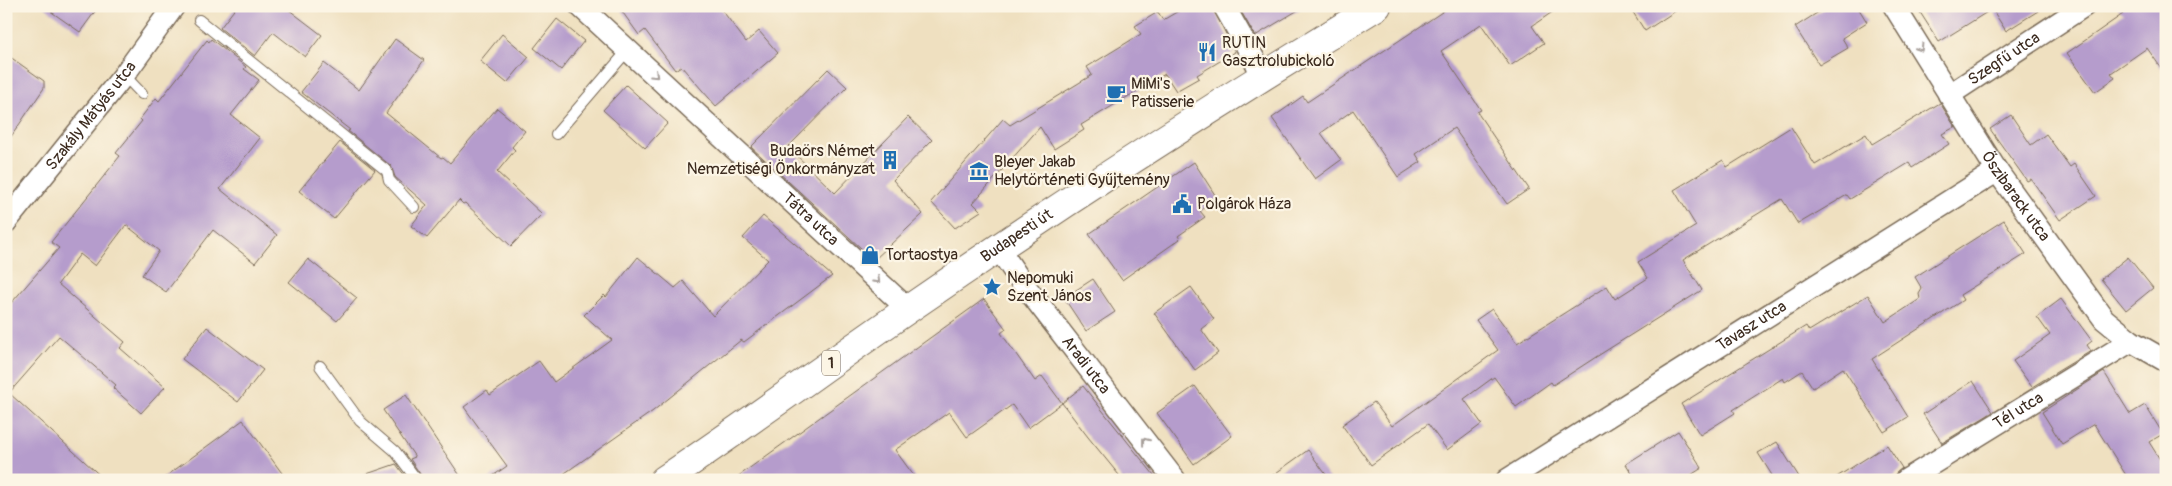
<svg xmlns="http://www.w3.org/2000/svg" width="2172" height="486" font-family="Pangolin,sans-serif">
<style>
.building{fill:#b59ccc}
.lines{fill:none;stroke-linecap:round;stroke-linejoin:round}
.lane-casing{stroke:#7a6a57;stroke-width:12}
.street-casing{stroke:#7a6a57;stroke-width:24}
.primary-casing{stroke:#7a6a57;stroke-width:30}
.lane{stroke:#fff;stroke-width:10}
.street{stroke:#fff;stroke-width:21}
.primary{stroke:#fff;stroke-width:28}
.oneway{stroke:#a79f9a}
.labels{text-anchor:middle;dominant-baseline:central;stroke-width:4.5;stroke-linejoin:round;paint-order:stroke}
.shield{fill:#fcf5e5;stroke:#75675a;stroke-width:1}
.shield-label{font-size:15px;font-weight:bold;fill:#3b2a1e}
.poi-label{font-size:16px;fill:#3b2a1e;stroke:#fcf5e5;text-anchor:start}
.street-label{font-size:16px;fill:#3b2a1e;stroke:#fcf5e5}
</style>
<rect width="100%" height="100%" fill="#fcf5e5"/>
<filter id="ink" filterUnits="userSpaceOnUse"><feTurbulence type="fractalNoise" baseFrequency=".02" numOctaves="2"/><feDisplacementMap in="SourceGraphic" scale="10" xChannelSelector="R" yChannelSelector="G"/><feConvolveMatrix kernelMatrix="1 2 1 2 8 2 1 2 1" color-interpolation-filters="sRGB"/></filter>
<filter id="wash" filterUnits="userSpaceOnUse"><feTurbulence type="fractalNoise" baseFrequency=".0096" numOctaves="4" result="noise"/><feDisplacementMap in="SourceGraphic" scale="20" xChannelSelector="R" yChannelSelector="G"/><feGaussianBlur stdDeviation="1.12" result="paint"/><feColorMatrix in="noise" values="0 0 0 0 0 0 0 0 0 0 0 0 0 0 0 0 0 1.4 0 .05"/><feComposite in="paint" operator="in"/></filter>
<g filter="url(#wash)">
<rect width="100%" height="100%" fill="#efe0c0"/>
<g id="blocks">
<g class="building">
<polygon points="43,6 99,6 80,32"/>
<polygon points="237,6 284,6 322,35 305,57 273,32 255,56 220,28"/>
<polygon points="618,6 719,6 746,42 759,31 778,53 716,106 681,66 675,70 645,30 639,35"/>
<polygon points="1187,6 1212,6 1235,52 1197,75 1199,78 1176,91 1165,74 1081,125 1084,130 1054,149 1040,127 973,203 981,211 955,228 931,202 1003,119 1010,125 1092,75 1087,67 1141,34 1135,26 1158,12 1163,20"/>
<polygon points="1238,6 1305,6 1255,36"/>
<polygon points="1451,6 1561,6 1532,26 1544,43 1510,66 1481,24 1441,51 1481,110 1477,112 1529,189 1507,204 1454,128 1416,154 1421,162 1398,177 1353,110 1321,133 1341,160 1315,179 1272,118 1303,96 1307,102"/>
<polygon points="1629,6 1683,6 1645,31"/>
<polygon points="1828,6 1857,6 1867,22 1842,38 1848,48 1819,65 1795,27"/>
<polygon points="1916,6 2046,6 2006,31 1992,9 1939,42"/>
<polygon points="2117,6 2166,6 2166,75 2147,48 2111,73 2115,78 2095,92 2067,53 2123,14"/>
<polygon points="557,19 584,41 561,70 534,48"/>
<polygon points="502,34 529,57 507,83 480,61"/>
<polygon points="211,39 246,67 244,69 259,80 231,115 260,138 220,189 277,235 255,263 213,230 166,292 142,275 159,251 126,225 95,266 80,254 58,284 125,342 120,348 165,387 141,413 113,388 116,385 59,336 9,393 105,480 6,480 6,309 59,248 51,242 120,156 116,153 142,121 140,119 156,98 159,101 207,40 209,42"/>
<polygon points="395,39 424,60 386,113 441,158 443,157 450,163 497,108 525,131 512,147 515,150 497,172 542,214 511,246 465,203 463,204 459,200 427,238 411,226 427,205 395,177 391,166 348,131 350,130 301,92 324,63 359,90"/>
<polygon points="6,54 44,81 44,88 6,144"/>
<polygon points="828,69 847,87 788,147 835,193 908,117 932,140 893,180 923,214 874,260 751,147"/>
<polygon points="626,85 668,123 645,148 603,110"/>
<polygon points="1940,103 1955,127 1942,134 1949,144 1912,168 1909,163 1850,199 1847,195 1798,224 1782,199 1683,260 1702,290 1596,357 1553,385 1551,382 1516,407 1494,377 1464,399 1482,424 1447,450 1428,424 1371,465 1342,425 1374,402 1392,426 1498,350 1476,320 1492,309 1517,343 1607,286 1615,299 1648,278 1638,262 1696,226 1674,190 1723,160 1727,167 1791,127 1815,165 1866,134 1872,144"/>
<polygon points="2011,115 2031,145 2046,134 2070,167 2074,164 2096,196 2060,220 2031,179 2027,181 1990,129"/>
<polygon points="340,142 375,170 334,219 299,191"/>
<polygon points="1194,162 1217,198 1200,211 1205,217 1178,236 1180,239 1122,280 1089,234"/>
<polygon points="763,216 832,276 744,342 741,340 653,411 555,480 487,480 507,466 464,407 487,390 490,395 539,361 554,382 612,340 584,315 604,295 606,297 638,257 675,288 683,281 713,316 768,260 743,238"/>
<polygon points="2004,220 2026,254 1960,295 1963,300 1872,359 1908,417 1884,432 1843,368 1813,388 1802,371 1785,382 1783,378 1733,410 1735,413 1700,435 1681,404 1806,326 1809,331 1868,295 1885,322 1920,299 1919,294 1922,289 1915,277"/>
<polygon points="2128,257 2153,288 2126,310 2101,279"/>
<polygon points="308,259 357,298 337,321 289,282"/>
<polygon points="1093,279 1115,312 1086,331 1064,298"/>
<polygon points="1191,287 1214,319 1201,329 1218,353 1195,370 1154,313"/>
<polygon points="984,299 1006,329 1001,333 1035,381 1042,376 1062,403 1028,428 1012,405 967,437 949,412 895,450 917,480 733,480"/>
<polygon points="2061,299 2092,341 2087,345 2091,351 2032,387 2013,361 2050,335 2037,317"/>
<polygon points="207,327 263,370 238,402 182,359"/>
<polygon points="2104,372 2130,414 2145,405 2163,434 2149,442 2166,469 2166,480 2129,480 2094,424 2062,444 2042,412"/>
<polygon points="1973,381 1993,412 1942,443 1923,414"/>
<polygon points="1083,386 1110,420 1158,480 1123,480 1088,437 1062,403"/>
<polygon points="1195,386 1232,436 1194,464 1157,413"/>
<polygon points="406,395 463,480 424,480 410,459 415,457 383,410"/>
<polygon points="243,420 287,480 161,480"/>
<polygon points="1678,431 1702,468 1683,480 1636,480 1626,464"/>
<polygon points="1777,442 1801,480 1775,480 1758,453"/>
<polygon points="1887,445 1902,468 1895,474 1894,479 1832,480"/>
<polygon points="1308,450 1330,480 1266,480"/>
<polygon points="396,464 408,480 359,480 358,477"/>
</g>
</g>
</g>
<g filter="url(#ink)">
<use href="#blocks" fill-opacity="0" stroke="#7a6a57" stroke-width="1"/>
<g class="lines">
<g class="lane-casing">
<g id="lane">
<polyline points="199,20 387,171 389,180 414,207"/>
<polyline points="124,75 142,94"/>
<polyline points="556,134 628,50"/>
<polyline points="320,366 360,421 395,451 417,480"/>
</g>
</g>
<g class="street-casing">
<g id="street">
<path id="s1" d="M580,6L908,309"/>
<polyline points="1224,6 1263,75"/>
<path id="s2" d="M1894,6L1997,171L2104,319L2131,341L2166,361"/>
<path id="s3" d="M1949,95L2084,6"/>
<path id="s4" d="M6,222L124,75L174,6"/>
<path id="s5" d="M999,249L1018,277L1175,480"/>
<path id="s6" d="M1507,480L1997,171"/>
<path id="s7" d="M1906,480L2131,341"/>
</g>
</g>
<g class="primary-casing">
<g id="primary">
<path id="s8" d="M664,480C746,425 826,366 907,310C1061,204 1218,103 1377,6"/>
</g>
</g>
<use href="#lane" class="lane"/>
<use href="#street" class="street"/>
<use href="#primary" class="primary"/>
</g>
<defs><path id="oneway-chevron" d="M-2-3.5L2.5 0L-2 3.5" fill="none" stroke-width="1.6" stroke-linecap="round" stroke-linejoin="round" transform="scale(1.25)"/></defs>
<g class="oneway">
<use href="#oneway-chevron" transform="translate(1920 48) rotate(58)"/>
<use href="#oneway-chevron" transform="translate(655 75) rotate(43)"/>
<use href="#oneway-chevron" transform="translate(877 280) rotate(43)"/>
<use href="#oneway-chevron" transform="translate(1145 441) rotate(-128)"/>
</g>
</g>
<defs>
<g id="restaurant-bare" transform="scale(1.5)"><path d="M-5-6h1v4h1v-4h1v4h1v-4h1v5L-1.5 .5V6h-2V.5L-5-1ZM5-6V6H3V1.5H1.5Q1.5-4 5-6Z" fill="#1f6fb2" stroke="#fcf5e5" stroke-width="2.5" paint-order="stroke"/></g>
<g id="cafe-bare" transform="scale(1.5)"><path d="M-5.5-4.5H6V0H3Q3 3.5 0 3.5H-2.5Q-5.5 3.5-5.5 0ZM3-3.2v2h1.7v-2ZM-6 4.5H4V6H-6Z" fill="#1f6fb2" stroke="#fcf5e5" stroke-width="2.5" paint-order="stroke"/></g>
<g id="building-bare" transform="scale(1.5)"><path d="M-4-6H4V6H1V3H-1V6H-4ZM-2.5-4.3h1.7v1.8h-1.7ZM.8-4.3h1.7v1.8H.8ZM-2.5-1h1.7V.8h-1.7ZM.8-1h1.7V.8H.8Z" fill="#1f6fb2" stroke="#fcf5e5" stroke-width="2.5" paint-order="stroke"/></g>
<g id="museum-bare" transform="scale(1.5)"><path d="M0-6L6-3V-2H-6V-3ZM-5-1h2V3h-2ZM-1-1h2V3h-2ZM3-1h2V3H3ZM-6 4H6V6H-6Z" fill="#1f6fb2" stroke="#fcf5e5" stroke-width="2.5" paint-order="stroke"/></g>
<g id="civic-bare" transform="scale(1.5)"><path d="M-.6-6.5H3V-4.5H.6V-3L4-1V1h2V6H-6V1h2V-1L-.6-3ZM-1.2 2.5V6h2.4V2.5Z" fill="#1f6fb2" stroke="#fcf5e5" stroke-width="2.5" paint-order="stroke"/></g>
<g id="shop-bare" transform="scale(1.5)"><path d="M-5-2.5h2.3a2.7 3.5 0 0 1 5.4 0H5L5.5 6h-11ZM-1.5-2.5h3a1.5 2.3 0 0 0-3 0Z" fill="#1f6fb2" stroke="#fcf5e5" stroke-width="2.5" paint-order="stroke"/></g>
<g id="sight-bare" transform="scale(1.5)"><path d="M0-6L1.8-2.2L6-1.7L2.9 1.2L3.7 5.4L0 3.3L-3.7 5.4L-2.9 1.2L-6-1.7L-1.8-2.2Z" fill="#1f6fb2" stroke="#fcf5e5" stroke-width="2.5" paint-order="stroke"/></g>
</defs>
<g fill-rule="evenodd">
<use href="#restaurant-bare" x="1207" y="52"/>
<use href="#cafe-bare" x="1116" y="93"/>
<use href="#building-bare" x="890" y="160"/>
<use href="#museum-bare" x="979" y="171"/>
<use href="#civic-bare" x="1182" y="204"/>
<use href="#shop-bare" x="870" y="255"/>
<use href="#sight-bare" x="992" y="287"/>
</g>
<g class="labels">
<rect class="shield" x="822" y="350.5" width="18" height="25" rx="4"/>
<g class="shield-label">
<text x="831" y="363">1</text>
</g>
<g class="poi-label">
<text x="1222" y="43">RUTIN<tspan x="1222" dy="18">Gasztrolubickoló</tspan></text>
<text x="1131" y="84">MiMi's<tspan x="1131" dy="18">Patisserie</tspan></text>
<text x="875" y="151" text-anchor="end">Budaörs Német<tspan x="875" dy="18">Nemzetiségi Önkormányzat</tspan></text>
<text x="994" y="162">Bleyer Jakab<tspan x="994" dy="18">Helytörténeti Gyűjtemény</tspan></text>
<text x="1197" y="204">Polgárok Háza</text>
<text x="885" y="255">Tortaostya</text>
<text x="1007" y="278">Nepomuki<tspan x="1007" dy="18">Szent János</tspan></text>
</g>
<g class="street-label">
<text stroke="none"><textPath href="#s3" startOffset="66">Szegfű utca</textPath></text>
<text stroke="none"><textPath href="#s4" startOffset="136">Szakály Mátyás utca</textPath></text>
<text stroke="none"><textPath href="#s2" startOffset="226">Őszibarack utca</textPath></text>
<text stroke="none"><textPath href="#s1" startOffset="314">Tátra utca</textPath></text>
<text stroke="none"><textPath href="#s8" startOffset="429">Budapesti út</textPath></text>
<text stroke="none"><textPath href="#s6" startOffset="289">Tavasz utca</textPath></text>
<text stroke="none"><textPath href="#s5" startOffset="145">Aradi utca</textPath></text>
<text stroke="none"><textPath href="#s7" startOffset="132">Tél utca</textPath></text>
</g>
</g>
<rect width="2172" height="486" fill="none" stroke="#fcf5e5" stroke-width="25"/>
</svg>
